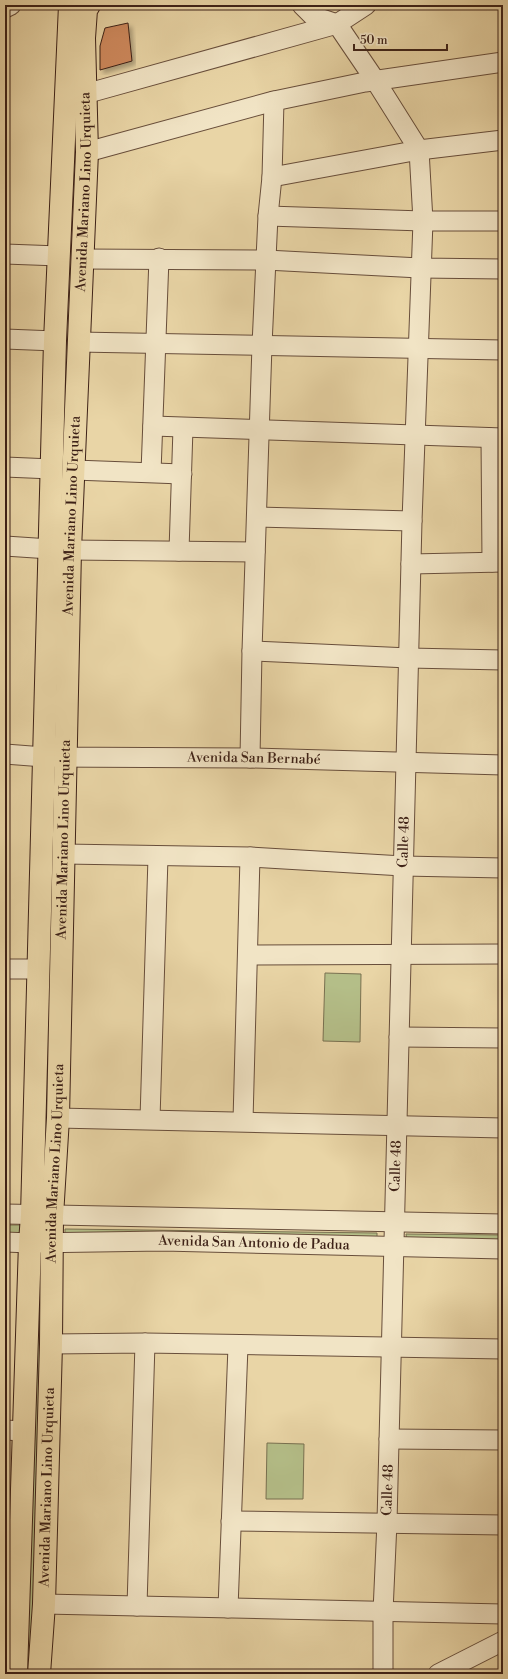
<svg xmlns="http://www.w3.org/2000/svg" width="508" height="1679" font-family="'Libre Bodoni',serif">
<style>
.green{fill:#b4be88;stroke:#787050}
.building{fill:#cd885c;stroke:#3d2117;filter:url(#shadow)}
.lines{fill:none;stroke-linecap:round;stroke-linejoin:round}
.minor-casing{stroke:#684e3b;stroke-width:21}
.major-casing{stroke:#3d2117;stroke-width:24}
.minor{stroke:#f1e4c5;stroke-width:19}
.major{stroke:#e9d5a6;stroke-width:22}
.labels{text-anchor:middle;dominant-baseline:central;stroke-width:3.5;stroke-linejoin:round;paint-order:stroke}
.street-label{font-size:14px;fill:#3d2117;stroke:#f1e4c5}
</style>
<defs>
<filter id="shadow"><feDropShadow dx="3.5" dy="3.5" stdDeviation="2" flood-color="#0004"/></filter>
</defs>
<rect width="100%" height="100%" fill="#e9d5a6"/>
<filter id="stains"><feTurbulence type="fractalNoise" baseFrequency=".005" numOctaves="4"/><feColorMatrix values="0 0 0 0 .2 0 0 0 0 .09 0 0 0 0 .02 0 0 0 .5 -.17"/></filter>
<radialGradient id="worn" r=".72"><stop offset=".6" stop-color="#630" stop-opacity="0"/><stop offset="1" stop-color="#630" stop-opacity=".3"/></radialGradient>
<g class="green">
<polygon points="325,973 361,974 360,1042 323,1041"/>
<polygon points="5,1225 23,1225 24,1237 5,1236"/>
<polygon points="65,1229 377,1233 377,1239 65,1237"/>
<polygon points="406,1234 503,1235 503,1243 407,1241"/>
<polygon points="36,1258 46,1258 32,1674 23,1674"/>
<polygon points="267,1443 304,1444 303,1499 266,1499"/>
</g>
<polygon class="building" points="128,23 132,61 100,70 100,46 105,28"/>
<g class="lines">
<g class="minor-casing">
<g id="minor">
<polyline points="302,5 313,16 337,24 375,80 419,150 423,221 412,521 387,1522 383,1612 383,1674"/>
<polyline points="5,8 11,5"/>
<polyline points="85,94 337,24 366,5"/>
<polyline points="87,152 274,101 365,82 503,62"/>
<polyline points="272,177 419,150 503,140"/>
<polyline points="268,216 423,221 503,221"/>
<polyline points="5,254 59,256"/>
<polyline points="82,259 266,260 420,268 503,269"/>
<polyline points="5,339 55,341"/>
<polyline points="78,342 503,350"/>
<polyline points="153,426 503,438"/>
<polyline points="491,438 492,562"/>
<polyline points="5,467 52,469"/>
<polyline points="74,470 182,474"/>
<polyline points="151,472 159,258"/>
<polyline points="257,517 412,521"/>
<polyline points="5,546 50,549"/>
<polyline points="70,550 255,552"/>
<polyline points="179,551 183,428"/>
<polyline points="411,564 503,562"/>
<polyline points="252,651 409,658 503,660"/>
<path id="s1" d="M5,754L44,757L250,758L503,765"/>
<polyline points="250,758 252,651 262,345 268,216 272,177 274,101"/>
<polyline points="64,854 250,857 403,866 503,868"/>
<polyline points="248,955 503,954"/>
<polyline points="5,969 39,969"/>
<polyline points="399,1037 503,1038"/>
<polyline points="58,1118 503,1128"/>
<polyline points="150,1119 158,857"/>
<polyline points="243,1121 250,857"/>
<polyline points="5,1214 503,1224"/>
<path id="s2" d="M5,1242L30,1243L163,1241L503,1249"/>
<polyline points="51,1344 145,1343 503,1349"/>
<polyline points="5,1430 23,1431"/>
<polyline points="389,1439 503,1440"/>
<polyline points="231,1521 503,1525"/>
<polyline points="44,1604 503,1614"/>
<polyline points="137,1606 145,1343"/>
<polyline points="228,1608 238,1346"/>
<polyline points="438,1674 503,1641"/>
</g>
</g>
<g class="major-casing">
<g id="major">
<polyline points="16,1674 30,1243 32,1215 55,341 70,5"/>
<path id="s3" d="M39,1674L44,1604L51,1344L52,1216L58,1118L70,550L87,152L84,38L86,10L89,5"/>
</g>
</g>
<use href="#minor" class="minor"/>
<use href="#major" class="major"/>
</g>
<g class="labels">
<g class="street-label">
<text stroke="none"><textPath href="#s3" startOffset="1483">Avenida Mariano Lino Urquieta</textPath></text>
<text stroke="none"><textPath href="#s3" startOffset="1159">Avenida Mariano Lino Urquieta</textPath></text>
<text stroke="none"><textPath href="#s1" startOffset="249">Avenida San Bernabé</textPath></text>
<text stroke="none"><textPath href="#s3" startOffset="835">Avenida Mariano Lino Urquieta</textPath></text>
<text transform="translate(404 842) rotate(-88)">Calle 48</text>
<text stroke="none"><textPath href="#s3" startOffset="511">Avenida Mariano Lino Urquieta</textPath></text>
<text transform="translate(396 1166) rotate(-88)">Calle 48</text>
<text stroke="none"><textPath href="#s2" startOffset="249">Avenida San Antonio de Padua</textPath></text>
<text stroke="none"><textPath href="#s3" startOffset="187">Avenida Mariano Lino Urquieta</textPath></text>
<text transform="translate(388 1490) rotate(-88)">Calle 48</text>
</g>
</g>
<rect width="508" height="1679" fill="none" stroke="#e9d5a6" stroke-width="20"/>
<rect x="6" y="6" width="496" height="1667" fill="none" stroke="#3d2117" stroke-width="2"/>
<rect x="10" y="10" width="488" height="1659" fill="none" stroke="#3d2117"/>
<path d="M354 44v6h93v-6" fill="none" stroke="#3d2117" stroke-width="2"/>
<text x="360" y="44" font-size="12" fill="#3d2117" stroke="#f1e4c5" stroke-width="3" paint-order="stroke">50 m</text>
<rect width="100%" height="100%" filter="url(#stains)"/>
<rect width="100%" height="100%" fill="url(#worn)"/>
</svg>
